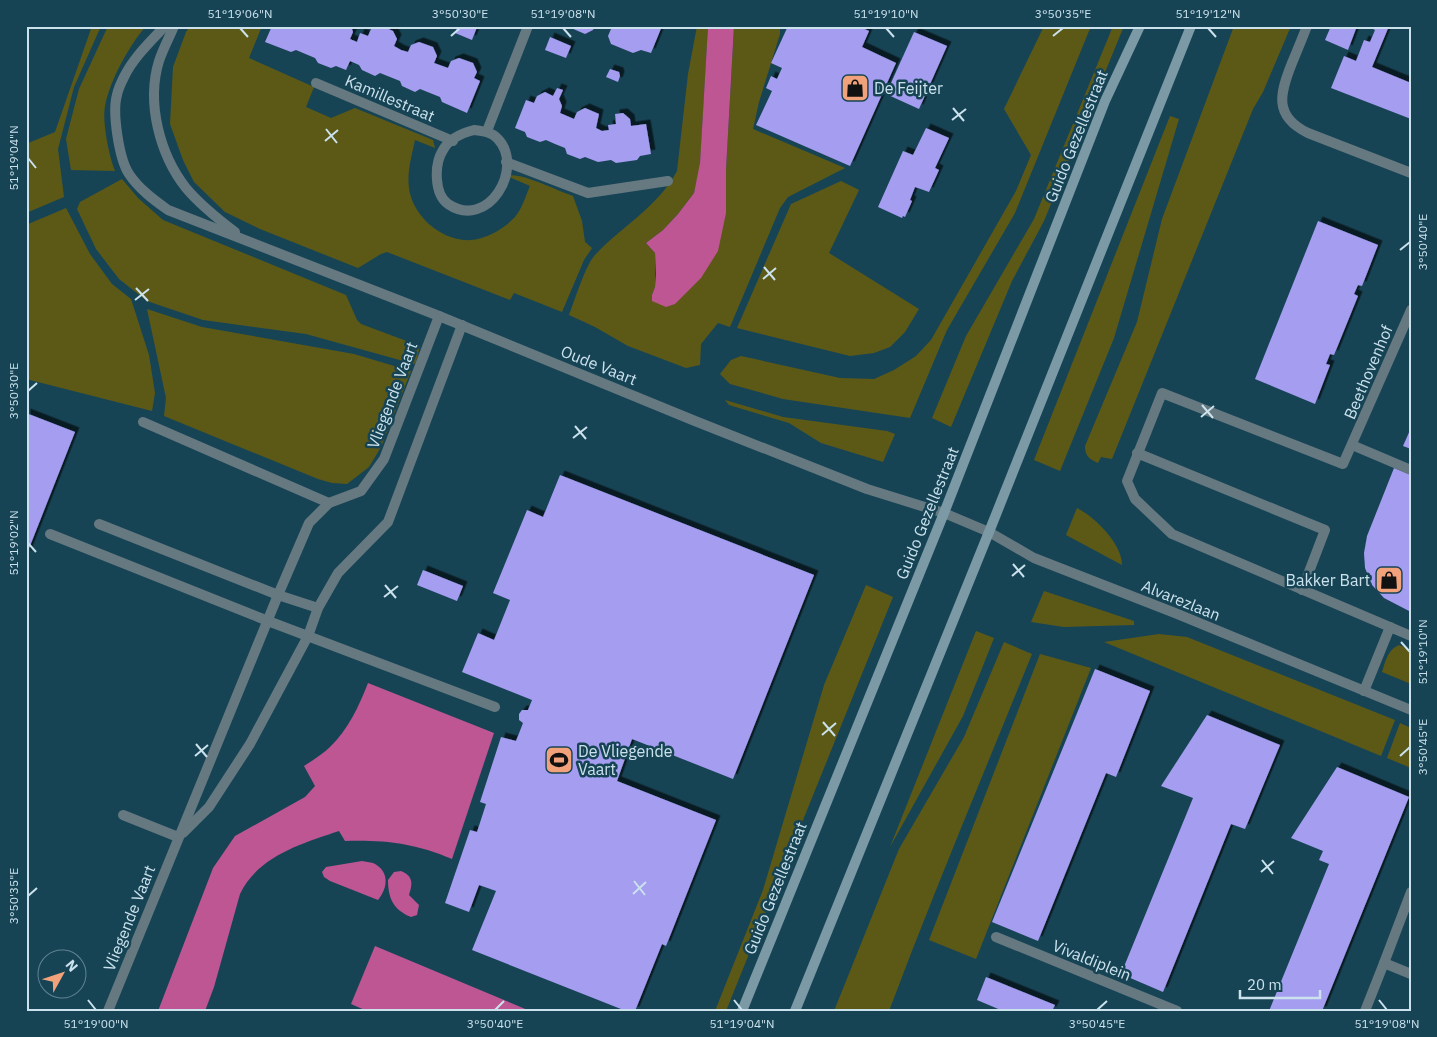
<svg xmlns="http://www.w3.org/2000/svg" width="1437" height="1037" font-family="'IBM Plex Sans',sans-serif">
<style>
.green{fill:#5c5917}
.water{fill:#bd5692}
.building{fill:#a49df0;filter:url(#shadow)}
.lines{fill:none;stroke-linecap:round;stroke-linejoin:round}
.service{stroke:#667981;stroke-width:10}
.pedestrian{stroke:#667981;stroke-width:10}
.minor{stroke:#667981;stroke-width:10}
.tertiary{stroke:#667981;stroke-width:10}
.secondary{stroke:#7c99a6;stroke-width:10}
.ticks{fill:none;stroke:#cbe2ed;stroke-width:2}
.labels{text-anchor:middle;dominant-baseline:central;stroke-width:5;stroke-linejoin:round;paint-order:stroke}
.poi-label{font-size:16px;fill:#cbe2ed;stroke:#174455;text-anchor:start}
.street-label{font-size:16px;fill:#cbe2ed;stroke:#174455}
.neatline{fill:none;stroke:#cbe2ed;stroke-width:2}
.ticks-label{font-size:12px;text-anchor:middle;fill:#cbe2ed}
</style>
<defs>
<filter id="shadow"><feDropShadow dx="4.5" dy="-4.5" stdDeviation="0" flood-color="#0009"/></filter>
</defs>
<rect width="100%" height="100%" fill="#174455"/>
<g class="green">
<polygon points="92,26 101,26 74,87 58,149 64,197 26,213 26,144 55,132"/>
<path d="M108,26H146C129,46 110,80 105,106C102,122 109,156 115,171L71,170L66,139L79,89Z"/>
<path d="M190,26H262L249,58L314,87L306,107L331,118L355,108L433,140L435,148L415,140C411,159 405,178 411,197C419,222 446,242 472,240C488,238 505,228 515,217C522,209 526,195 530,186L507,176C519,171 558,191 573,196L582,221L585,242L592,248L584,260L562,312L514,293L510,300L387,252L381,254L358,268L260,229L225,212L194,182L183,160L170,124L173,67L186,32Z"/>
<path d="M697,26H708L700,166L694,193L678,214L663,230L646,243L655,253V287L652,295L726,213V170L734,26H780V34L759,102L753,129L845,168L788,197L780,208L730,327L718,323L701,344L700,365L686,368L628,346L595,327L569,315C575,300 585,266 595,255C622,226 658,207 677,171L688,74Z"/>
<polygon points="1044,26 1091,26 1015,213 947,330 910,418 783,399 730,384 720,374 731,360 741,356 840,378 874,379 894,370 916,356 931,340 1016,191 1031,155 1004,109"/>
<polygon points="1113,26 1124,26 1044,221 1012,281 951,427 932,418 966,336 1034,219"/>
<path d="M1234,26H1291L1263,92L1253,109L1112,459L1101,457L1098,463C1089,459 1085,456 1085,446L1137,322L1162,219Z"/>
<polygon points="1170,116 1179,119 1114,338 1060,471 1034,460"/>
<polygon points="122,179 138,198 163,220 346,295 357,320 361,324 420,346 416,362 414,364 306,334 203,320 147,301 119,279 96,249 77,209 80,202"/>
<polygon points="841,181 859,190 829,253 919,309 905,332 890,347 874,353 850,356 737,328 791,204"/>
<polygon points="66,208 90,254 112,284 131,299 149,355 155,393 152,411 26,379 26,225"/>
<polygon points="147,309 202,327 354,354 411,371 381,447 369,467 347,484 332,483 318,479 164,416 166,398"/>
<polygon points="725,400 783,417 887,431 895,434 883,462 821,443 789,423 729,405"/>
<path d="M1077,508C1095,517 1122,544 1122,565L1066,535Z"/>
<polygon points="866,585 893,597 726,1011 715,1011 763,890 824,685"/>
<polygon points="1044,591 1134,621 1134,625 1064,627 1031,622"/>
<polygon points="976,631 994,638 963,716 890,847"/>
<polygon points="1159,634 1187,637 1395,720 1381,756 1104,642"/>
<path d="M1004,642L1032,654C984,773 934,891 889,1011H834L899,849L964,737Z"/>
<path d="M1399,645L1411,650V684L1382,672C1385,662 1388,649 1399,645Z"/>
<polygon points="1040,654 1091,668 976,959 929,940"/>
<polygon points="1400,723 1411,728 1411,768 1387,758"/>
</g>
<g class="water">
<polygon points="708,26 734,26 726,170 726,213 718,251 701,278 675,304 666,307 652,301 652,295 655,287 656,274 655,253 646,243 663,230 678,214 694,193 700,163"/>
<path d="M368,683L494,733L452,859C414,843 385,840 345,841L339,831C303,843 258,856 240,894L214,987L205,1011H158L213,868L235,836L305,797L315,786L304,766C313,760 323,754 330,747C348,730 359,706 368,683Z"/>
<path d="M362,861C365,862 370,862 373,863C390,871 388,888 378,900L330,881L324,877L322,872L326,867Z"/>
<path d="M401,871C413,876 413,883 409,895L419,905L417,915L411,917C394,910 388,899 388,880L394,872Z"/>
<polygon points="375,946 530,1011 367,1011 351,1004"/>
</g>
<g class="building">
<polygon points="272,26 318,26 324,29 325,26 351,26 353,32 350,39 357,42 360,33 368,36 371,29 382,26 393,31 397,39 394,46 401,50 408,52 411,45 419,42 433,47 437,56 434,63 448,68 451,61 459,58 473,63 477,72 474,78 480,81 467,113 442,102 440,97 420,89 415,92 402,86 400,81 380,73 375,76 362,70 359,65 350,61 346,70 336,66 331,68 318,63 315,58 296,50 291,52 265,42"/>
<polygon points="458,26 474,26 477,27 472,40 455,33"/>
<polygon points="570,26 595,26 593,30 585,34 571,28"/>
<polygon points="605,26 662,26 651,53 641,50 633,53 611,44 608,36 611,29"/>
<polygon points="788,26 858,26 869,31 862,47 896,63 850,166 756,125 772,91 766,88 771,76 777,79 782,68 771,63"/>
<polygon points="1331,26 1357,26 1348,50 1325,40"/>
<polygon points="1367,26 1389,26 1372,67 1411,83 1411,119 1331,88 1344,56 1356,61 1364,40 1370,42 1375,30"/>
<polygon points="914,32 947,46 919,109 886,94"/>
<polygon points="550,37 571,46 566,58 545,50"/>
<polygon points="610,69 619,72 620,76 618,82 606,77"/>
<polygon points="557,88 563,90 559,99 562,106 560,113 574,119 577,112 585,108 599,114 596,128 602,131 609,130 608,125 616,124 615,114 623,113 630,119 631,126 646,124 651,154 640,156 637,160 616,163 611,160 598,162 585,157 580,159 567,154 565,148 555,144 546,140 540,142 527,137 525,132 515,128 526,100 534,103 537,96 545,92 553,96"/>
<polygon points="926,128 949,138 935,168 939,170 929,192 915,187 910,200 912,201 905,217 903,216 902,218 878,207 903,151 913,155"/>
<polygon points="1318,221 1378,245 1362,286 1358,285 1354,294 1358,296 1334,355 1330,354 1326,364 1330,365 1315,404 1255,379"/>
<polygon points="26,413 75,432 26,556"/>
<polygon points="1411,428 1411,449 1403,446"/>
<polygon points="1394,468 1411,475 1411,612 1384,598 1372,585 1365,568 1364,553 1367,536"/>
<polygon points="560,475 814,575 733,779 632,739 617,781 716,820 666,946 662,944 635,1011 626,1011 472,950 496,891 479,885 469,912 445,903 470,830 477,832 486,804 480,802 501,737 516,741 523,723 519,720 519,714 522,710 528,710 532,700 462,672 478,633 494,640 510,600 493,593 527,510 543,517"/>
<polygon points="423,570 463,586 457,601 417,585"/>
<polygon points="1095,669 1150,691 1116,777 1106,773 1038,941 992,922"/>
<polygon points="1207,715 1280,745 1245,829 1231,824 1163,992 1121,974 1193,798 1161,786"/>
<polygon points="1337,767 1409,797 1322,1011 1269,1011 1329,864 1319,860 1323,851 1291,838"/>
<polygon points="986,977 1055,1005 1052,1011 1003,1011 977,1000"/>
</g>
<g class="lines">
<g class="service">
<polyline points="1411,310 1343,464 1162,393 1127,481 1135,499 1172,534 1411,636"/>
<polyline points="143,422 329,503"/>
<polyline points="1137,453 1325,530 1302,590"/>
<polyline points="99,524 278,595 318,608"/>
<polyline points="1364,691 1390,627"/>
<polyline points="123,815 178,837"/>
<polyline points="1384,963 1411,892"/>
</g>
<g class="pedestrian">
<polyline points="1352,445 1411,470"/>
<polyline points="50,534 268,621 495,707"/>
</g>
<g class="minor">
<path d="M165,26C150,42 133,58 124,77C121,83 118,89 117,95C112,112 119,159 129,174C139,189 154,200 168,210L439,316L695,421L867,489L944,513"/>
<path d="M174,26C169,38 163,49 159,61C146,103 160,155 186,188C200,205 218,219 235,232"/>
<path d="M1307,26C1302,39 1297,51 1292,63C1280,93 1273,116 1308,133L1411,173"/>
<polyline points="316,83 453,141"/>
<path d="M474,130C483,131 492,132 498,139C525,168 488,231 448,204C434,194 434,164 443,150C449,139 462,133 474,130Z"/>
<polyline points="487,131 528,26"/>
<polyline points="506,162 588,193 668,181"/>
<polyline points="183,833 209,807 250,744 308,636 318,608 338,573 388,522 462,325"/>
<polyline points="996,937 1177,1011"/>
<polyline points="108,1011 278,595 309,523 329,503 361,491 384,459 439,316"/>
<polyline points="1365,1011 1384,963 1411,974"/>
</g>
<polyline class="tertiary" points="944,513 989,532 1034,558 1175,613 1411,710"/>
<g class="secondary">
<polyline points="742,1011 944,513 1105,101 1140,26"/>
<polyline points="795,1011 989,532 1191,26"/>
</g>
</g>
<path class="ticks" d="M240,28L248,37M563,28L571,37M886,28L894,37M1208,28L1216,37M451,36L460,28M1053,36L1063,28M953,108L964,121M952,120L966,109M326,129L337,143M325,141L338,130M28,158L36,168M1400,250L1410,242M764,267L775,280M763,279L776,268M136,288L148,301M135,300L149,289M28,391L37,383M1202,405L1213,418M1201,417L1214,406M575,426L586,439M573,438L587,427M28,543L36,552M1013,564L1024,577M1012,576L1025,565M385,585L396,598M384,597L398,586M1401,642L1410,652M823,722L835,736M822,735L836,723M196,744L207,757M195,756L208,745M1400,756L1410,747M1262,860L1273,874M1261,872L1274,861M634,881L645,895M633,894L646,882M28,896L37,888M88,1000L96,1010M734,1000L742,1010M1379,1000L1387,1010M495,1010L504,1001M1097,1010L1107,1001"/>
<defs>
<g id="shop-square" transform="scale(1.4375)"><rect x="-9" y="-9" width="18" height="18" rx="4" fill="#f1a27b" stroke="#174455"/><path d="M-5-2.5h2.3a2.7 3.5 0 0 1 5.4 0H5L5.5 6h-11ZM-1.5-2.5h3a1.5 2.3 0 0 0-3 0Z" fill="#111"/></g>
<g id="stadium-square" transform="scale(1.4375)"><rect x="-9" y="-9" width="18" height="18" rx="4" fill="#f1a27b" stroke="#174455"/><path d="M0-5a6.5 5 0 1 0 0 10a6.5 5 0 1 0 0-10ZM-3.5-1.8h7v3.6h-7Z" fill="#111"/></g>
</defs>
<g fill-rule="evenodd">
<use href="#shop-square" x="855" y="88"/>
<use href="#shop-square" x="1389" y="580"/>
<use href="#stadium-square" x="559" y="760"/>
</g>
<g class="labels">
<g class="poi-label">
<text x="874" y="88">De Feijter</text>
<text x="1370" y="580" text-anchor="end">Bakker Bart</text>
<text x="578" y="751">De Vliegende<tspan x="578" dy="18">Vaart</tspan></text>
</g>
<g class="street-label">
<text transform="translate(390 98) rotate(23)">Kamillestraat</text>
<text transform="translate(1076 136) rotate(-68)">Guido Gezellestraat</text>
<text transform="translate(599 365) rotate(22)">Oude Vaart</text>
<text transform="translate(1368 372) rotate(-67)">Beethovenhof</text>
<text transform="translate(392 395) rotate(-69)">Vliegende Vaart</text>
<text transform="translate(927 513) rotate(-68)">Guido Gezellestraat</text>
<text transform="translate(1181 600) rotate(22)">Alvarezlaan</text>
<text transform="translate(775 888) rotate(-68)">Guido Gezellestraat</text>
<text transform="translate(129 918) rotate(-68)">Vliegende Vaart</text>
<text transform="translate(1092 960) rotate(22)">Vivaldiplein</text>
</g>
</g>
<rect width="1437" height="1037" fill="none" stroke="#174455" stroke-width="55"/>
<g transform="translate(62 974) rotate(50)"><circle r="24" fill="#174455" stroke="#5f8392"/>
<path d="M0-4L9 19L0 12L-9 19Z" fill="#f1a27b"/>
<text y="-8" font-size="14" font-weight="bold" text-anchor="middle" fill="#cbe2ed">N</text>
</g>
<path d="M1240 990v8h80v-8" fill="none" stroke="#cbe2ed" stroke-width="2.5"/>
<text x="1247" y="990" font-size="15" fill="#cbe2ed" stroke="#174455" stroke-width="4" paint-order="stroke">20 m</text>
<rect x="28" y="28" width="1382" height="982" class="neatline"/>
<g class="ticks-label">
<text x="240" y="18">51°19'06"N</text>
<text x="460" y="18">3°50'30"E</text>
<text x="563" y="18">51°19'08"N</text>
<text x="886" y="18">51°19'10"N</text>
<text x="1063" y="18">3°50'35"E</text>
<text x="1208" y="18">51°19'12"N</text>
<text transform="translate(14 158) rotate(-90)" y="4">51°19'04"N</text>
<text transform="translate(1423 242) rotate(-90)" y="4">3°50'40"E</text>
<text transform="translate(14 391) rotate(-90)" y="4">3°50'30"E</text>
<text transform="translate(14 543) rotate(-90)" y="4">51°19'02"N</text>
<text transform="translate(1423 652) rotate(-90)" y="4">51°19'10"N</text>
<text transform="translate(1423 747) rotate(-90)" y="4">3°50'45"E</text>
<text transform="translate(14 896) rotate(-90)" y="4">3°50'35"E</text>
<text x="96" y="1028">51°19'00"N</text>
<text x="495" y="1028">3°50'40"E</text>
<text x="742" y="1028">51°19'04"N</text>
<text x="1097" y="1028">3°50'45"E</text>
<text x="1387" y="1028">51°19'08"N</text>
</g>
</svg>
